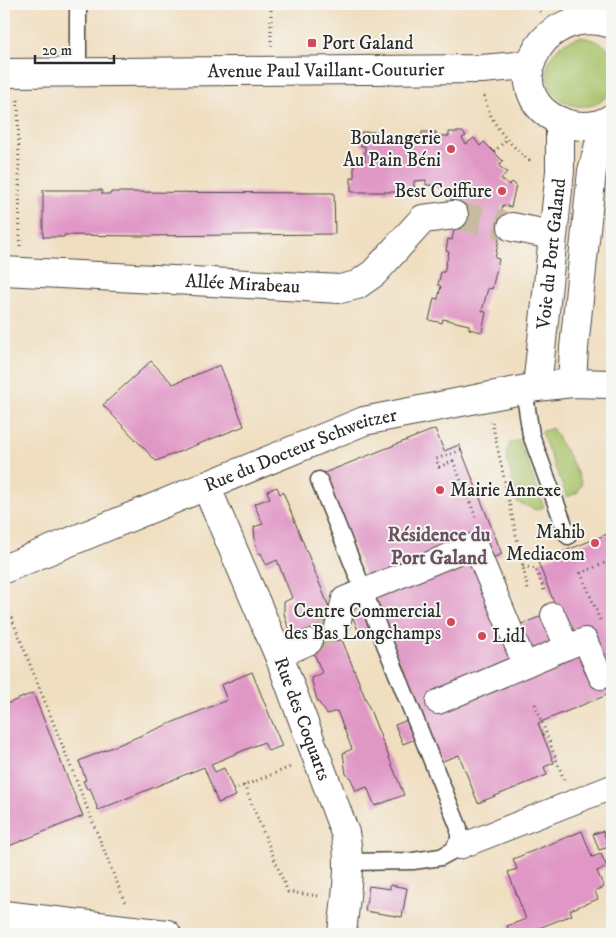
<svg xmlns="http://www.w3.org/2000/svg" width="616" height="938" font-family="'IM FELL DW Pica',serif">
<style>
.green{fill:#a8c268;stroke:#6a764a}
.building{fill:#e097c6}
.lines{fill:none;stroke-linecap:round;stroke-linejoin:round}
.pedestrian-tunnel{stroke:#c9baa2;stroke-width:24;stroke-dasharray:24 12;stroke-linecap:butt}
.minor-tunnel{stroke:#c9baa2;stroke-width:28;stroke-dasharray:28 14;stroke-linecap:butt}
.service-casing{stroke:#494641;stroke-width:19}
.pedestrian-casing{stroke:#494641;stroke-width:26}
.minor-casing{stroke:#494641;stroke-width:30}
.tertiary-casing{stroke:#494641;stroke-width:30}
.path{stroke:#494641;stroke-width:3;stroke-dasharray:1 4;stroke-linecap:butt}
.service{stroke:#fff;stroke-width:16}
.pedestrian{stroke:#fff;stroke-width:24}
.minor{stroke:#fff;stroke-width:28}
.tertiary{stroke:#fff;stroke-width:28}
.poi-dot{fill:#d1495b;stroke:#f6f6f2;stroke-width:2}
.labels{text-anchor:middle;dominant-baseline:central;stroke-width:4;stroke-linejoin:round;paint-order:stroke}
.poi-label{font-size:19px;fill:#2b2b2b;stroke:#f6f6f2;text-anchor:end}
.street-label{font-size:19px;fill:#2b2b2b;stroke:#f6f6f2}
.neighbourhood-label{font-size:20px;font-weight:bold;fill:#6a5161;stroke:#f6f6f2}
</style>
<rect width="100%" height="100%" fill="#f6f6f2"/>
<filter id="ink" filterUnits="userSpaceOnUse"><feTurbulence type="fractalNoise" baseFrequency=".02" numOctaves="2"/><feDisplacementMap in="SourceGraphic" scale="10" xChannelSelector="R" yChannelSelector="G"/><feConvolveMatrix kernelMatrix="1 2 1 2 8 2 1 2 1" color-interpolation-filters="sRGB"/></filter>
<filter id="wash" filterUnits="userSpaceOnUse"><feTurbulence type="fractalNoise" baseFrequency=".0096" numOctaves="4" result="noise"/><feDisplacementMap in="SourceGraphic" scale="20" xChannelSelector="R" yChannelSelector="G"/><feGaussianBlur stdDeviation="1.12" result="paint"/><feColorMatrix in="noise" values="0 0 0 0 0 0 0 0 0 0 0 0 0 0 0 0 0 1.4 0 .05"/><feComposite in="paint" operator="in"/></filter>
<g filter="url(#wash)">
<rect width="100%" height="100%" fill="#f0dec0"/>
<g class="green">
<path d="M580,37C593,39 606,43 612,55V89C607,98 598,105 588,106C542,111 529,49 580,37Z"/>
<polygon points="552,428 571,460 582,483 577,493 567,497 541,432"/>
<polygon points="519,440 544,507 536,510 517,502 506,454 510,443"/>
</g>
<g id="blocks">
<g class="building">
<polygon points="127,4 145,4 145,7 137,7"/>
<rect x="176" y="4" width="20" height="3"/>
<rect x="344" y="4" width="20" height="2"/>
<rect x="389" y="4" width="15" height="2"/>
<rect x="424" y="4" width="14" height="2"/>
<polygon points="361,132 382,132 382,136 422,136 422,132 436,132 436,136 449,136 449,132 463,132 466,136 462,138 466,144 474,138 480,146 484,142 503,161 499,166 507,172 501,179 509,185 512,182 516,185 511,207 503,205 500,217 508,219 500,234 495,258 499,259 492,289 488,288 482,311 486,312 482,332 469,329 469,325 443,319 442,323 429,320 434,298 438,299 441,286 438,285 441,272 444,272 449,252 446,251 448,239 452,240 459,207 436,183 434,185 426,185 426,180 414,181 414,192 351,192 351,178 354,178 354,161 365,161 365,146 361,146"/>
<polygon points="43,190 102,190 102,194 111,194 111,192 334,193 335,234 141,236 64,235 64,237 43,237"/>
<polygon points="151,361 173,384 220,365 244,426 156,461 103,405"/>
<polygon points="435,429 444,451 459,445 460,447 502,554 492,558 519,625 557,610 538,562 612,532 612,693 538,723 554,763 544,767 547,775 478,803 459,755 440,762 324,473"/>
<polygon points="277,487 280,494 283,492 404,795 375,806 367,787 356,791 351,779 346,774 343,753 352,749 337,711 327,714 317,700 311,678 322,673 307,636 296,640 291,628 290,629 287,624 284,613 284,602 292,598 277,560 266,565 261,553 259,554 258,552 255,541 254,527 263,524 254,504 270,498 267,491"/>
<polygon points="364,613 372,633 361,637 353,618"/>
<polygon points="252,672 282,746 268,751 264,742 211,764 215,772 224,768 236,796 218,803 204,767 98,810 90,788 87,789 83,781 86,780 79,761 227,700 221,685"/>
<polygon points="33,693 83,816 4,848 4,705"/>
<polygon points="410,719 418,738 403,744 395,725"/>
<polygon points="582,831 592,857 601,854 607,867 597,871 604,887 595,891 598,899 570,910 572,915 531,931 532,934 511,934 507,926 526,919 508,872 517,869 513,859"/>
<polygon points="603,831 609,847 599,850 593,834"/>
<polygon points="390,885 407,888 402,917 365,911 369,886 390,889"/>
</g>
</g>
</g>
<g filter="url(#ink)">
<use href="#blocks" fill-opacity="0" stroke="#494641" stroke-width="1"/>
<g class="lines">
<polyline class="pedestrian-tunnel" points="310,642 337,628"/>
<polyline class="minor-tunnel" points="454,215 512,227"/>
<g class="service-casing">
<g id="service">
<polyline points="78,72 78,4"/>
<polyline points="524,389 531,435 568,536"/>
<polyline points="319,480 459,828 459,847 441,857 413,861 348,862"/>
</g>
</g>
<g class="pedestrian-casing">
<g id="pedestrian">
<polyline points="337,628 344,599 475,545 525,665"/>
<polyline points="567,647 585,640 601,677"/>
<polyline points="279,656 310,642"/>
<polyline points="438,702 567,647 553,615"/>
<polyline points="459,847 612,787"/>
</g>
</g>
<g class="minor-casing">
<g id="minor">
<polyline points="512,227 552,235"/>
<path id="s1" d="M4,271L340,289L357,285L374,273L423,219L454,215"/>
<polyline points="572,383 574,348 592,171 605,122"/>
<path id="s2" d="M537,387L560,171V121"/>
<path id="s3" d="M206,486L279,656L345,833C352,865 345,901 342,934"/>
<path id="s4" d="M4,569L364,421L537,387L572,383L612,384"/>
<polyline points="4,915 167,934"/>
</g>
</g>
<g class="tertiary-casing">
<g id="tertiary">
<path d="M612,24C539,0 493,98 565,123C581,128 598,127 612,118"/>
<path id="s5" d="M4,73L482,69L528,65"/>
</g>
</g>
<g class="path">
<polyline points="533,4 540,12"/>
<polyline points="271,46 271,4"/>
<path d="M484,96C492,128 509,143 532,163"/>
<polyline points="18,100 20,246"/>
<polyline points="494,152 506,140"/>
<polyline points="492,422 528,590"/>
<polyline points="461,450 436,459 439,467 453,461 477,520"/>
<polyline points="523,566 536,569 545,593"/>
<polyline points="4,599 125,903"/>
<polyline points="600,620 581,573 612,560"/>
<polyline points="609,699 612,707"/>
<polyline points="535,704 564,780"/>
<polyline points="244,785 288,892 319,896"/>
<polyline points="233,790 293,766"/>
</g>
<use href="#service" class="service"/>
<use href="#pedestrian" class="pedestrian"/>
<use href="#minor" class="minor"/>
<use href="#tertiary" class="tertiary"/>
</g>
</g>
<g class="poi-dot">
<rect x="307" y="38" width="10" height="10" rx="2.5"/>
<circle cx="451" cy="149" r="5"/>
<circle cx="502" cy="191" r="5"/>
<circle cx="440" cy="490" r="5"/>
<circle cx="595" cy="543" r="5"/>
<circle cx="451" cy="622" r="5"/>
<circle cx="482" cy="636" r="5"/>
</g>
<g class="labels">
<g class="poi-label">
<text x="322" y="43" text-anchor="start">Port Galand</text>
<text x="441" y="138">Boulangerie<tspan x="441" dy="22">Au Pain Béni</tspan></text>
<text x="492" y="191">Best Coiffure</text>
<text x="450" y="490" text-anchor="start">Mairie Annexe</text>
<text x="585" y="532">Mahib<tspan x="585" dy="22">Mediacom</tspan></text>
<text x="441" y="611">Centre Commercial<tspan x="441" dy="22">des Bas Longchamps</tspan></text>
<text x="492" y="636" text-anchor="start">Lidl</text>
</g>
<g class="street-label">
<text stroke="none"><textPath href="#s5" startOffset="322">Avenue Paul Vaillant-Couturier</textPath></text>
<text stroke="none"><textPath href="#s2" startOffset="134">Voie du Port Galand</textPath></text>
<text stroke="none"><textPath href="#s1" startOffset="239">Allée Mirabeau</textPath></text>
<text stroke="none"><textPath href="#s4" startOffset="320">Rue du Docteur Schweitzer</textPath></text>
<text stroke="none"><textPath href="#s3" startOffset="252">Rue des Coquarts</textPath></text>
</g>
<g class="neighbourhood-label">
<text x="439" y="535">Résidence du<tspan x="439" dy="23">Port Galand</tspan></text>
</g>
</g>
<rect width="616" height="938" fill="none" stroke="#f6f6f2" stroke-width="20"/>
<path d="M35 55v8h79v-8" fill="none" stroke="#2b2b2b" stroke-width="2.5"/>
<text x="42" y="55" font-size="15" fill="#2b2b2b" stroke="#f6f6f2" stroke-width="4" paint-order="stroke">20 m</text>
</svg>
